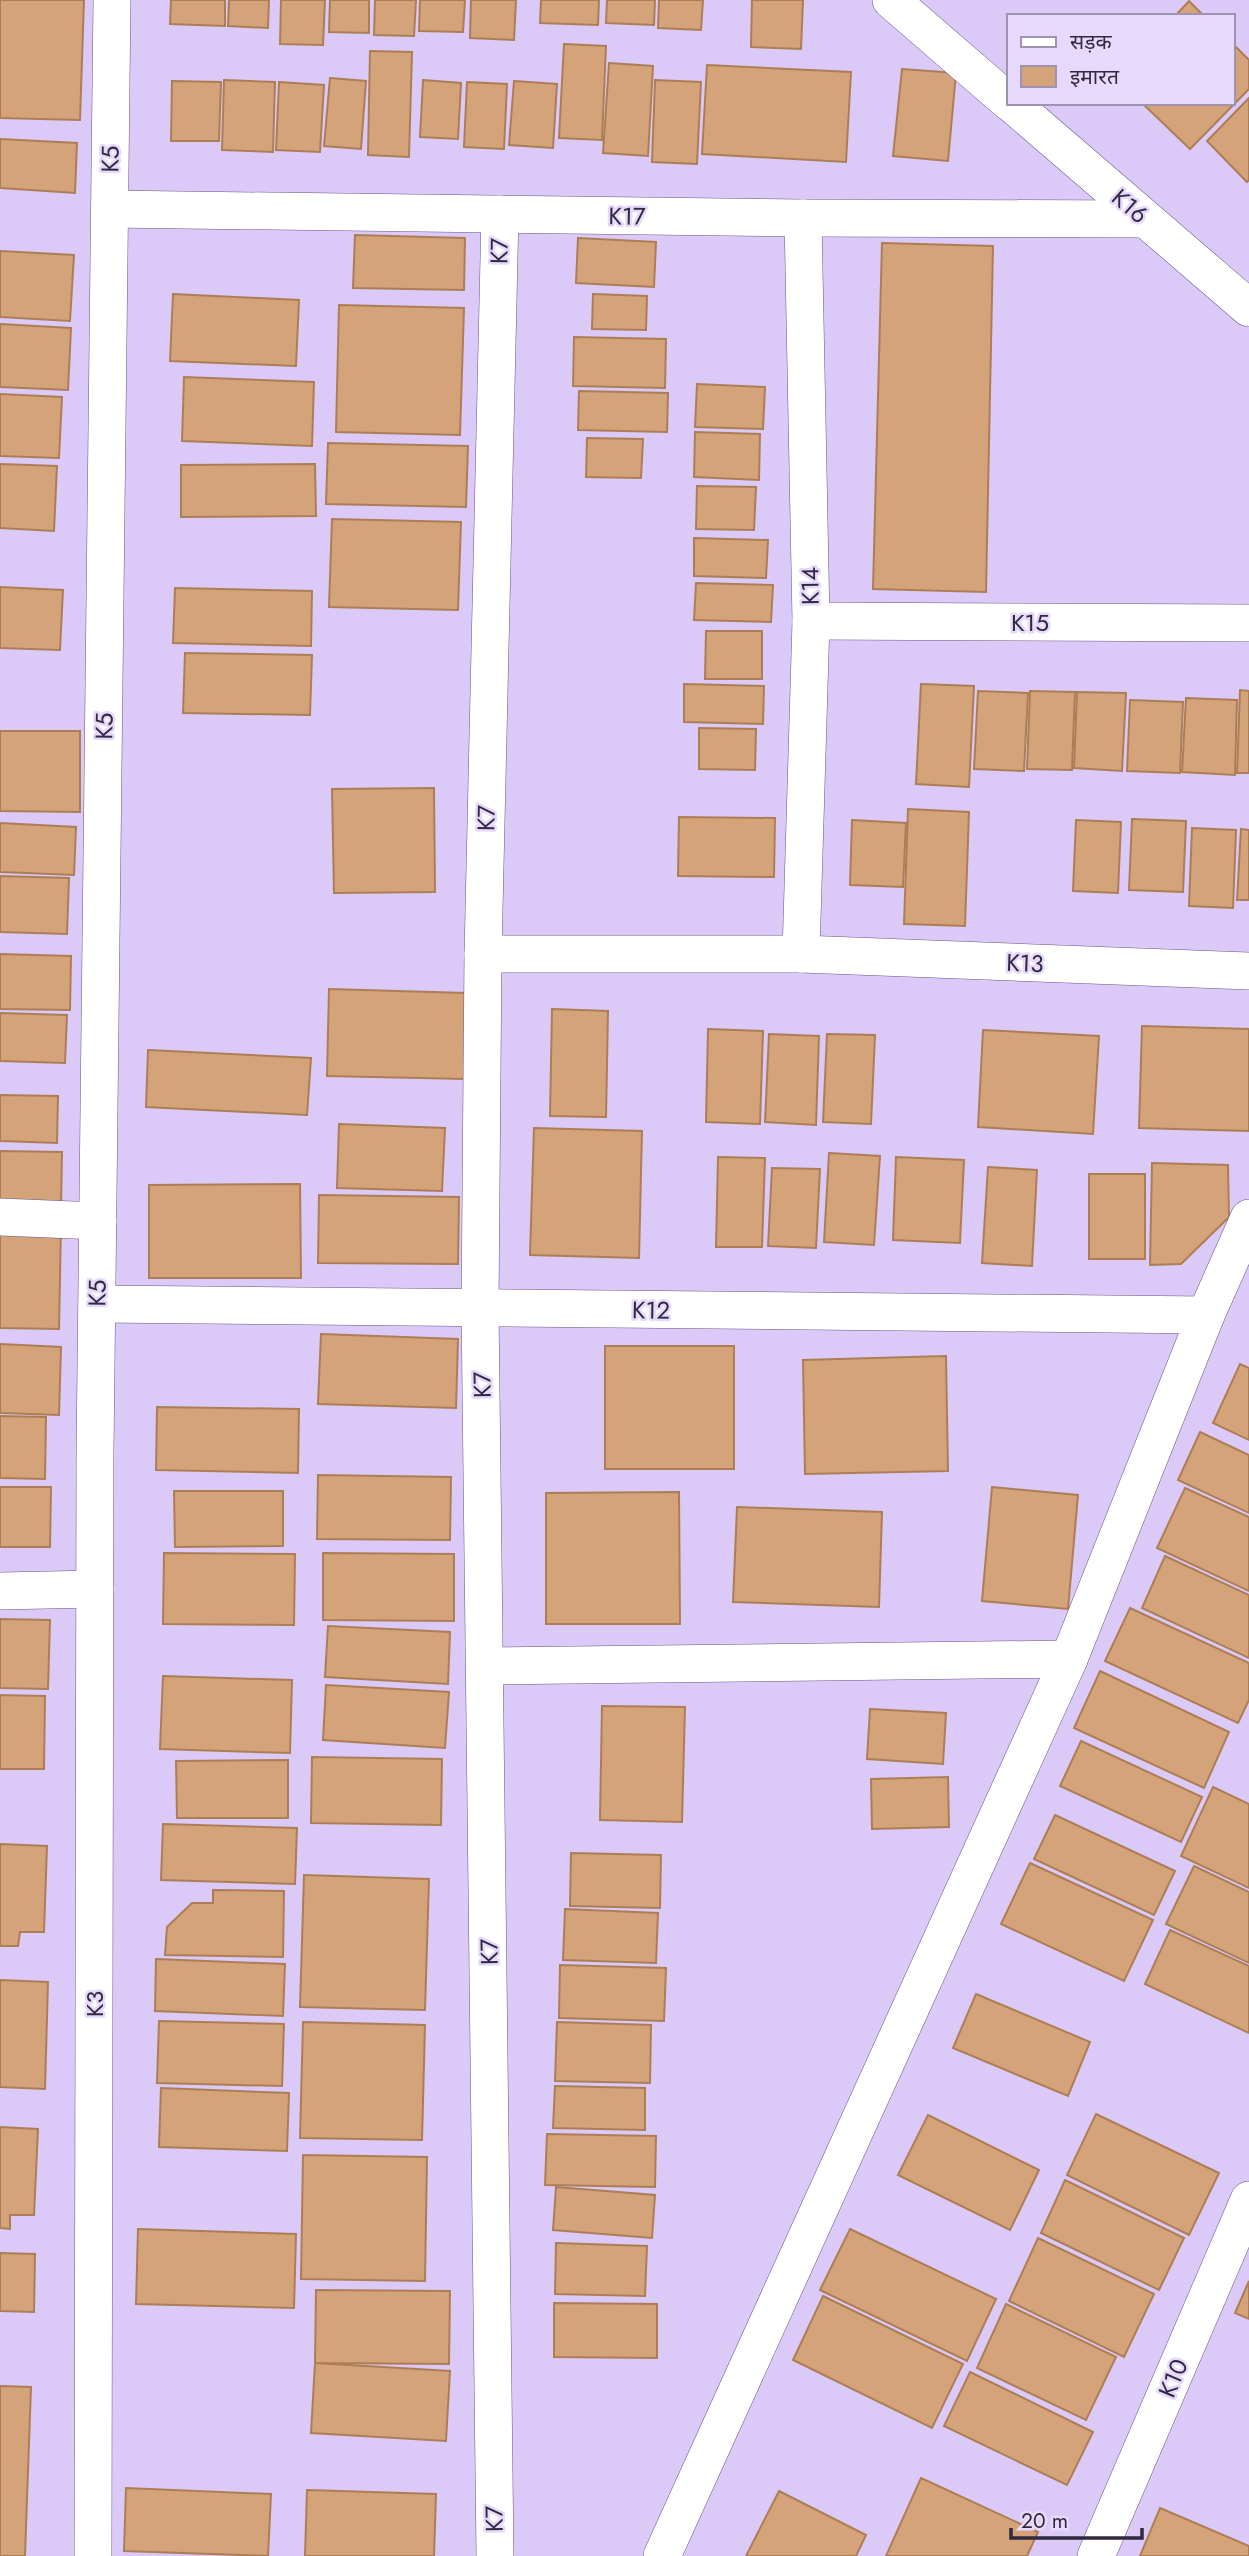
<svg xmlns="http://www.w3.org/2000/svg" width="1249" height="2556" font-family="Jost,'Noto Sans Devanagari',sans-serif">
<style>
.building{fill:#d4a379;stroke:#ad7e55;stroke-width:2}
.lines{fill:none;stroke-linecap:round;stroke-linejoin:round}
.street-casing{stroke:#695587;stroke-width:38}
.street{stroke:#fff;stroke-width:37}
.labels{text-anchor:middle;dominant-baseline:central;stroke-width:5;stroke-linejoin:round;paint-order:stroke}
.street-label{font-size:24px;fill:#31293f;stroke:#e6d9fc}
</style>
<rect width="100%" height="100%" fill="#dbc9f7"/>
<g class="building">
<polygon points="0,0 84,0 80,120 0,118"/>
<polygon points="171,0 225,0 225,26 170,24"/>
<polygon points="229,0 269,0 268,28 228,26"/>
<polygon points="281,0 325,0 323,45 280,44"/>
<polygon points="330,0 369,0 369,33 329,32"/>
<polygon points="375,0 416,0 414,36 374,35"/>
<polygon points="420,0 465,0 463,32 419,31"/>
<polygon points="471,0 516,0 514,40 470,38"/>
<polygon points="541,0 599,0 598,25 540,23"/>
<polygon points="607,0 655,0 654,25 606,23"/>
<polygon points="659,0 703,0 701,30 658,28"/>
<polygon points="752,0 803,0 801,49 751,47"/>
<polygon points="1189,1 1204,16 1175,16"/>
<polygon points="564,44 606,46 602,140 559,138"/>
<polygon points="1233,44 1249,60 1249,89 1190,149 1142,103 1233,103"/>
<polygon points="370,51 412,52 409,157 368,155"/>
<polygon points="609,63 653,66 648,156 603,153"/>
<polygon points="707,65 851,72 846,162 702,154"/>
<polygon points="902,69 956,73 948,161 893,156"/>
<polygon points="330,78 366,81 361,149 324,146"/>
<polygon points="224,80 275,82 273,152 222,150"/>
<polygon points="423,80 461,83 458,139 420,137"/>
<polygon points="655,80 701,82 697,164 652,162"/>
<polygon points="172,81 221,82 219,141 171,141"/>
<polygon points="514,81 557,84 553,148 509,145"/>
<polygon points="279,82 324,85 320,152 276,150"/>
<polygon points="467,82 507,84 504,149 464,147"/>
<polygon points="1249,98 1249,180 1247,182 1207,141"/>
<polygon points="0,139 77,143 75,193 0,188"/>
<polygon points="355,235 465,238 464,290 353,288"/>
<polygon points="578,238 656,242 654,287 576,283"/>
<polygon points="882,243 993,246 986,592 873,589"/>
<polygon points="0,251 74,255 70,321 0,317"/>
<polygon points="173,294 299,300 296,366 170,361"/>
<polygon points="593,294 647,296 646,330 592,329"/>
<polygon points="339,305 464,308 460,435 336,432"/>
<polygon points="0,324 71,328 68,390 0,387"/>
<polygon points="574,337 666,339 665,388 573,386"/>
<polygon points="184,377 314,382 312,446 182,441"/>
<polygon points="697,384 765,387 763,429 695,427"/>
<polygon points="579,391 668,393 667,432 578,430"/>
<polygon points="0,394 62,397 59,458 0,456"/>
<polygon points="695,432 760,434 759,480 694,477"/>
<polygon points="587,438 643,439 641,478 586,477"/>
<polygon points="328,443 468,446 466,507 326,504"/>
<polygon points="0,464 57,466 54,531 0,528"/>
<polygon points="315,464 316,516 181,517 181,465"/>
<polygon points="697,486 756,487 754,530 696,529"/>
<polygon points="332,519 461,522 458,610 329,607"/>
<polygon points="694,538 768,540 766,578 694,576"/>
<polygon points="696,583 773,585 771,622 694,620"/>
<polygon points="0,587 63,590 60,650 0,648"/>
<polygon points="175,588 312,591 311,646 173,643"/>
<polygon points="706,631 762,631 762,679 705,679"/>
<polygon points="185,653 312,655 310,715 183,713"/>
<polygon points="684,684 764,686 763,724 684,722"/>
<polygon points="921,684 974,686 969,787 916,784"/>
<polygon points="1240,690 1249,691 1249,773 1237,773"/>
<polygon points="978,691 1028,693 1024,771 974,769"/>
<polygon points="1030,691 1075,692 1072,770 1027,769"/>
<polygon points="1077,692 1126,693 1122,771 1074,768"/>
<polygon points="1186,698 1237,700 1235,775 1182,772"/>
<polygon points="1130,700 1183,702 1180,773 1127,771"/>
<polygon points="699,728 756,729 755,770 699,769"/>
<polygon points="0,731 80,731 80,812 0,811"/>
<polygon points="434,788 435,892 334,893 332,789"/>
<polygon points="908,809 969,812 965,926 904,924"/>
<polygon points="679,817 775,818 774,877 678,876"/>
<polygon points="1132,819 1186,821 1183,892 1129,890"/>
<polygon points="852,820 906,823 903,887 850,885"/>
<polygon points="1076,820 1121,822 1118,893 1073,891"/>
<polygon points="0,823 76,827 74,875 0,872"/>
<polygon points="1192,828 1236,830 1233,908 1189,906"/>
<polygon points="1241,829 1249,830 1249,900 1237,900"/>
<polygon points="0,876 69,878 67,934 0,932"/>
<polygon points="0,954 71,956 70,1010 0,1009"/>
<polygon points="329,989 466,993 464,1079 327,1076"/>
<polygon points="552,1009 608,1011 606,1117 550,1116"/>
<polygon points="0,1013 67,1015 65,1063 0,1061"/>
<polygon points="1142,1026 1249,1029 1249,1131 1139,1128"/>
<polygon points="708,1029 763,1031 760,1124 706,1122"/>
<polygon points="983,1030 1099,1036 1093,1134 978,1127"/>
<polygon points="769,1034 819,1036 816,1125 765,1122"/>
<polygon points="827,1034 875,1035 871,1124 823,1122"/>
<polygon points="148,1050 311,1058 307,1115 146,1107"/>
<polygon points="0,1095 58,1096 57,1143 0,1141"/>
<polygon points="339,1124 445,1128 442,1191 337,1188"/>
<polygon points="534,1128 642,1131 639,1258 530,1255"/>
<polygon points="0,1151 62,1152 61,1207 0,1206"/>
<polygon points="829,1153 880,1156 874,1245 824,1242"/>
<polygon points="718,1157 765,1158 762,1247 716,1247"/>
<polygon points="896,1157 964,1160 960,1243 893,1240"/>
<polygon points="1152,1163 1228,1165 1229,1217 1181,1264 1150,1265"/>
<polygon points="988,1167 1037,1170 1032,1266 982,1263"/>
<polygon points="772,1168 820,1169 816,1248 768,1246"/>
<rect x="1089" y="1174" width="56" height="85"/>
<polygon points="300,1184 301,1278 149,1278 149,1185"/>
<polygon points="319,1195 459,1197 458,1264 318,1263"/>
<polygon points="0,1224 61,1225 59,1329 0,1328"/>
<polygon points="321,1334 458,1339 456,1408 318,1404"/>
<polygon points="0,1344 61,1347 59,1415 0,1413"/>
<rect x="605" y="1346" width="129" height="123"/>
<polygon points="946,1356 948,1471 805,1474 803,1360"/>
<polygon points="1240,1364 1249,1368 1249,1440 1213,1423"/>
<polygon points="157,1407 299,1409 298,1473 156,1470"/>
<polygon points="0,1416 46,1417 45,1479 0,1478"/>
<polygon points="1200,1432 1249,1455 1249,1513 1178,1480"/>
<polygon points="318,1475 451,1477 450,1540 317,1539"/>
<polygon points="0,1487 51,1487 50,1547 0,1547"/>
<polygon points="992,1487 1078,1495 1068,1609 982,1601"/>
<polygon points="1185,1488 1249,1517 1249,1591 1157,1548"/>
<polygon points="174,1491 283,1491 283,1546 175,1547"/>
<polygon points="679,1492 680,1624 546,1624 546,1493"/>
<polygon points="737,1507 882,1512 879,1607 733,1602"/>
<polygon points="164,1553 295,1554 294,1625 163,1624"/>
<polygon points="323,1553 454,1554 454,1621 323,1620"/>
<polygon points="1165,1556 1249,1595 1249,1658 1142,1608"/>
<polygon points="1130,1608 1249,1663 1249,1700 1238,1723 1105,1661"/>
<polygon points="0,1619 50,1620 48,1689 0,1688"/>
<polygon points="328,1626 450,1632 448,1684 325,1677"/>
<polygon points="1100,1671 1229,1732 1204,1788 1074,1728"/>
<polygon points="163,1676 292,1680 290,1753 160,1749"/>
<polygon points="326,1685 449,1692 445,1748 323,1740"/>
<polygon points="0,1695 45,1696 44,1769 0,1769"/>
<polygon points="602,1706 685,1707 682,1822 600,1820"/>
<polygon points="870,1709 946,1713 943,1764 867,1759"/>
<polygon points="1081,1741 1202,1797 1181,1842 1060,1786"/>
<polygon points="312,1757 442,1759 441,1825 311,1823"/>
<polygon points="288,1760 288,1818 177,1818 176,1761"/>
<polygon points="948,1777 949,1827 872,1829 871,1779"/>
<polygon points="1213,1787 1249,1804 1249,1888 1181,1856"/>
<polygon points="1055,1815 1175,1871 1154,1915 1034,1859"/>
<polygon points="163,1824 297,1828 295,1884 161,1880"/>
<polygon points="0,1844 47,1846 44,1932 20,1932 18,1946 0,1946"/>
<polygon points="571,1853 661,1855 660,1908 570,1906"/>
<polygon points="1030,1863 1153,1920 1124,1981 1001,1924"/>
<polygon points="1194,1866 1249,1892 1249,1963 1166,1924"/>
<polygon points="304,1875 429,1879 425,2010 300,2007"/>
<polygon points="213,1890 284,1891 283,1957 165,1955 167,1927 192,1903 213,1903"/>
<polygon points="565,1909 658,1913 656,1963 563,1960"/>
<polygon points="1170,1930 1249,1966 1249,2033 1145,1984"/>
<polygon points="156,1959 285,1964 283,2016 155,2011"/>
<polygon points="560,1965 666,1968 664,2021 559,2018"/>
<polygon points="0,1980 48,1982 45,2089 0,2087"/>
<polygon points="976,1994 1090,2042 1068,2096 953,2048"/>
<polygon points="159,2021 284,2024 282,2086 157,2083"/>
<polygon points="303,2022 425,2025 422,2140 300,2138"/>
<polygon points="557,2022 651,2025 650,2083 555,2081"/>
<polygon points="555,2086 645,2088 645,2130 553,2128"/>
<polygon points="161,2088 289,2093 287,2151 159,2147"/>
<polygon points="1096,2114 1219,2173 1189,2235 1067,2175"/>
<polygon points="928,2115 1039,2170 1010,2230 898,2175"/>
<polygon points="0,2127 38,2129 34,2215 10,2215 10,2229 0,2228"/>
<polygon points="547,2134 656,2136 655,2187 545,2185"/>
<polygon points="303,2155 427,2157 425,2281 301,2279"/>
<polygon points="1065,2180 1184,2238 1159,2290 1041,2233"/>
<polygon points="556,2187 655,2195 652,2238 553,2230"/>
<polygon points="138,2229 296,2234 294,2308 136,2304"/>
<polygon points="850,2229 996,2299 967,2361 820,2290"/>
<polygon points="1038,2238 1154,2294 1124,2357 1009,2301"/>
<polygon points="556,2243 647,2246 645,2296 555,2294"/>
<polygon points="0,2253 35,2254 34,2312 0,2311"/>
<polygon points="1249,2281 1249,2319 1235,2313"/>
<polygon points="316,2290 450,2291 449,2364 315,2363"/>
<polygon points="823,2296 963,2364 932,2428 793,2360"/>
<polygon points="554,2303 657,2304 657,2358 554,2357"/>
<polygon points="1006,2304 1116,2357 1086,2420 977,2368"/>
<polygon points="315,2363 450,2371 446,2441 311,2433"/>
<polygon points="970,2372 1093,2432 1067,2485 944,2426"/>
<polygon points="0,2386 31,2387 25,2556 0,2556"/>
<polygon points="921,2478 1038,2532 1027,2556 886,2556"/>
<polygon points="126,2488 271,2494 268,2556 124,2551"/>
<polygon points="307,2490 436,2494 434,2556 305,2556"/>
<polygon points="779,2491 866,2535 856,2556 746,2556"/>
<polygon points="1160,2508 1249,2546 1249,2556 1140,2556"/>
</g>
<g class="lines">
<g class="street-casing">
<g id="street">
<polyline points="891,0 1009,102"/>
<polyline points="1011,103 1249,308"/>
<polyline points="110,209 803,218 1145,219"/>
<polyline points="811,621 1249,623"/>
<polyline points="483,954 801,954 1249,971"/>
<polyline points="801,954 811,621 803,218"/>
<polyline points="0,1217 98,1221"/>
<polyline points="97,1304 1206,1315"/>
<polyline points="0,1591 95,1589"/>
<polyline points="486,1666 1069,1659"/>
<polyline points="93,2556 95,1452 112,0"/>
<polyline points="495,2556 480,1308 483,954 500,214"/>
<polyline points="662,2556 1069,1659 1206,1315 1249,1218"/>
<polyline points="1096,2556 1249,2200"/>
</g>
</g>
<use href="#street" class="street"/>
</g>
<g class="labels">
<g class="street-label">
<text transform="translate(110 159) rotate(-89)">K5</text>
<text transform="translate(1130 206) rotate(41)">K16</text>
<text transform="translate(627 216) rotate(1)">K17</text>
<text transform="translate(499 251) rotate(-89)">K7</text>
<text transform="translate(810 586) rotate(-91)">K14</text>
<text x="1030" y="622">K15</text>
<text transform="translate(104 726) rotate(-89)">K5</text>
<text transform="translate(486 818) rotate(-89)">K7</text>
<text transform="translate(1025 963) rotate(2)">K13</text>
<text transform="translate(97 1293) rotate(-89)">K5</text>
<text transform="translate(651 1310) rotate(1)">K12</text>
<text transform="translate(482 1385) rotate(-91)">K7</text>
<text transform="translate(489 1952) rotate(-91)">K7</text>
<text transform="translate(94 2004) rotate(-90)">K3</text>
<text transform="translate(1173 2378) rotate(-67)">K10</text>
<text transform="translate(494 2519) rotate(-91)">K7</text>
</g>
</g>
<rect x="1007" y="14" width="228" height="91" fill="#e6d9fc" stroke="#9e93b0" stroke-width="2"/>
<rect x="1021" y="37" width="35" height="10" fill="#ffffff" stroke="#9e93b0" stroke-width="2"/>
<text x="1070" y="49" font-size="21" fill="#31293f">सड़क</text>
<rect x="1021" y="66" width="35" height="21" fill="#d4a379" stroke="#9e93b0" stroke-width="2"/>
<text x="1070" y="84" font-size="21" fill="#31293f">इमारत</text>
<path d="M1011 2528v10h131v-10" fill="none" stroke="#31293f" stroke-width="3.5"/>
<text x="1021" y="2528" font-size="21" fill="#31293f" stroke="#e6d9fc" stroke-width="5" paint-order="stroke">20 m</text>
</svg>
